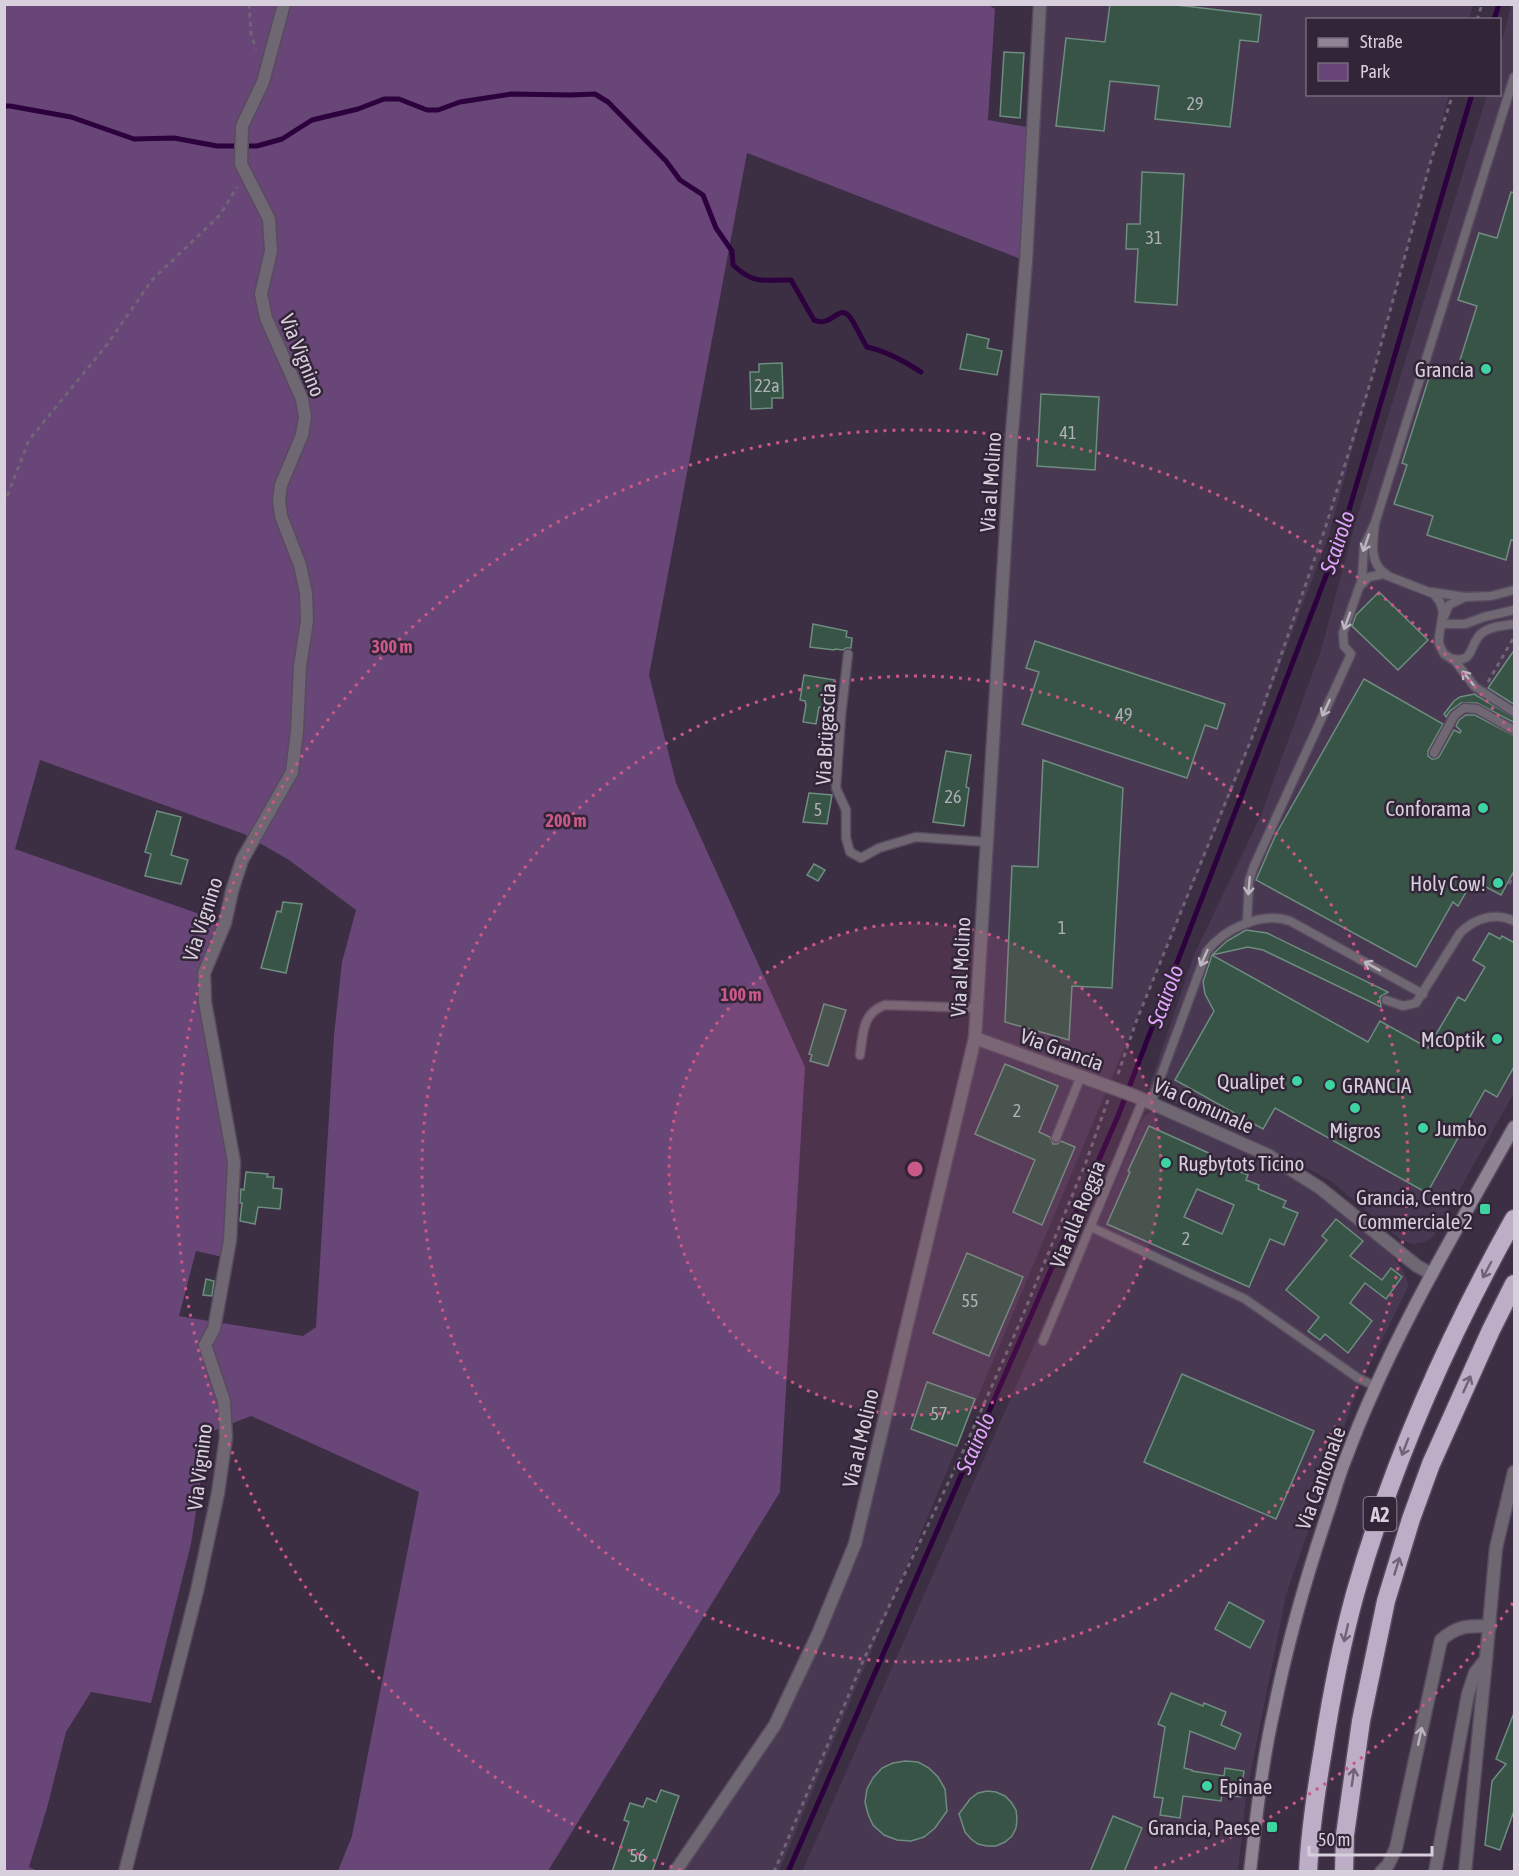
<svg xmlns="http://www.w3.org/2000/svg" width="1519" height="1876" font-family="'Asap Condensed',sans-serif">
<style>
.built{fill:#493852}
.green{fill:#684677;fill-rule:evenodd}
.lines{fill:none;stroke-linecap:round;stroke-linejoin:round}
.stream{stroke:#2d013d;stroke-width:5}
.building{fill:#375447;stroke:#6e8c7f;stroke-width:1.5;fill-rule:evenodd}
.service-casing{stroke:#584b5f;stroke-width:11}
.minor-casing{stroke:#584b5f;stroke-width:15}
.tertiary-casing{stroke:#584b5f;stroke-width:15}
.secondary-casing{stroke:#584b5f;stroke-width:15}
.motorway-casing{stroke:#584b5f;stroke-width:21}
.path{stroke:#716477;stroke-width:3;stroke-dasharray:4.5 4.5;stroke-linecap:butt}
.service{stroke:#6f6872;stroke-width:8}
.minor{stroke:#6f6872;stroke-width:12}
.tertiary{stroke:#6f6872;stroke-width:12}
.secondary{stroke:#8f8494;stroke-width:12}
.motorway{stroke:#beadc6;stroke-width:18}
.oneway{stroke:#beb5c2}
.oneway2{stroke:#716278}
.ring{fill:none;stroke:#ca5888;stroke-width:3;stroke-dasharray:3 6}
.poi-dot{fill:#3ed4a2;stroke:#322538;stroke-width:2}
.labels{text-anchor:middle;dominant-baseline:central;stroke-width:5;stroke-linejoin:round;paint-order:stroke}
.number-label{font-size:18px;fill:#b0b0b7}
.shield{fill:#322538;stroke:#a69cab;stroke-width:1.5}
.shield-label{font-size:20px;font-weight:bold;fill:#d8cfdc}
.street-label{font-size:21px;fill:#d8cfdc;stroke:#322538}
.poi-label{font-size:21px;fill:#d8cfdc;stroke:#322538;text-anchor:end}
.water-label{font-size:22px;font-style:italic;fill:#e1a4fe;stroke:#322538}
.centre{fill:#ca5888;stroke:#322538;stroke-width:3}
.ring-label{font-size:18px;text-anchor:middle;font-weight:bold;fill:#ca5888;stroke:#322538;stroke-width:5;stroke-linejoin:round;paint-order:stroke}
</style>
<rect width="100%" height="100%" fill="#3c2e43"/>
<g class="built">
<polygon points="1042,5 1473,5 1469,19 1308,20 1308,94 1449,95 1329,535 1236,782 779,1871 675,1872 750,1764 855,1544 975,1038"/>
<polygon points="1511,5 1514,5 1514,1093 1433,1237 1425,1242 1413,1244 1401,1240 1331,1181 1271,1149 1148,1090 1194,955 1261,815 1321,650 1355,524 1487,95 1500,94 1500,49"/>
<polygon points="1151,1112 1156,1112 1267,1161 1328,1203 1392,1255 1402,1268 1409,1285 1356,1393 1286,1595 1246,1796 1238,1871 802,1872 1083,1234 1092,1237 1143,1117"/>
</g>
<path class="green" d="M987,4L995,9L988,120L1032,128L1026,261L747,153L649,675L676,783L805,1067L780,1492L548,1871H338L352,1836L419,1492L251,1416L213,1431L202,1472L191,1544L151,1703L91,1692L66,1732L47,1808L29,1867L38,1871L5,1872V5ZM40,760L244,834L289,860L356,910L342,962L334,1035L316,1327L303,1336L179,1316L196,1251L227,1258L234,1162L204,974L225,923L15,849Z"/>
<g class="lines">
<g class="stream">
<polyline points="1494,20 1499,4"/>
<path d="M4,106H10L71,117L134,139L174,138L217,146H257L282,139L312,120L358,109L384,99H399L427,110H438L460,102L511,94L571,95L595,94L608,102L666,161L680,180L703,195L716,228L732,251L733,265C756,286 764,279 791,280L814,320C832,328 838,304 849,316C854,321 862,340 867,347C886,351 904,361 921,372"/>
<polyline points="788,1872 1118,1116 1341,537 1472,94"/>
</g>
</g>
<g class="building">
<polygon points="1110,4 1168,4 1261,15 1258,42 1240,40 1230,127 1155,119 1159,86 1110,81 1104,131 1056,126 1066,38 1105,42"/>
<polygon points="1004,52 1024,53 1020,118 1000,116"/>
<polygon points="1142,172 1184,174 1177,305 1135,302 1138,249 1126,249 1127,224 1140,224"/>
<polygon points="1511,192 1515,193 1515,541 1511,540 1506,560 1427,535 1433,516 1394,504 1407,465 1402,463 1433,365 1456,373 1477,306 1458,300 1479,233 1497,238"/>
<polygon points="967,334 989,339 987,348 1002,351 997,375 960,369"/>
<polygon points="782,363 783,398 772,398 772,408 751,409 750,372 759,372 759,364"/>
<polygon points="1041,394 1099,397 1095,470 1037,466"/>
<polygon points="1379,592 1428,640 1398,670 1352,626 1356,615"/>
<polygon points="813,624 847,631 846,637 852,638 851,648 846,648 843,650 835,649 834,650 810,647"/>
<polygon points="1035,641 1225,704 1217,729 1205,725 1187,778 1022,724 1039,672 1026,668"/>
<polygon points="1515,649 1515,705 1488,688"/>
<polygon points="804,675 835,680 831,705 829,708 819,707 816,724 803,722 806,705 805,701 800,700"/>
<polygon points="1364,679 1443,724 1428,751 1428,756 1432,759 1435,759 1439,757 1454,730 1460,733 1461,731 1456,726 1459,720 1466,715 1475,715 1515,736 1515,869 1501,895 1473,880 1458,906 1453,902 1416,967 1256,880 1276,834"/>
<polygon points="1474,694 1515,718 1515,723 1477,703 1461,703 1450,711 1446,717 1444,714 1454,701 1460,697"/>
<polygon points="946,751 971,755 966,787 969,788 964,826 933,822"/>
<polygon points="1043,760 1123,788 1112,988 1072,986 1069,1040 1005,1022 1012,866 1038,867"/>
<polygon points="809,793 832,795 827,824 803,822"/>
<polygon points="157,811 181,817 171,855 188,860 181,884 145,876 151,854 145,852"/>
<polygon points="814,864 825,870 818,881 807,875"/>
<polygon points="283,902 302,904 286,973 261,968 277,911 281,912"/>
<polygon points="1246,930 1267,933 1388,992 1380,997 1381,1007 1263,950 1248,947 1212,955 1227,941"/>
<polygon points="1489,933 1500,939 1502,936 1515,943 1515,1065 1497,1097 1485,1090 1427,1193 1275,1108 1263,1129 1175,1080 1214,1011 1205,994 1203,982 1212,955 1368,1042 1380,1021 1428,1048 1458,997 1465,1001 1485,967 1473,960"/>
<polygon points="824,1004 846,1010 828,1066 810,1061 812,1055 809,1054"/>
<polygon points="1005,1064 1058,1086 1039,1132 1050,1137 1053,1144 1057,1144 1061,1141 1075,1147 1042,1225 1013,1212 1035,1160 975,1134"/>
<path d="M1149,1126L1213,1155L1211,1160L1248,1175L1246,1180L1259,1185L1258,1189L1286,1201L1283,1207L1298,1213L1284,1245L1270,1239L1249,1287L1107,1224L1130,1172L1128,1171ZM1197,1189L1234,1205L1222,1234L1184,1217Z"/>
<polygon points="246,1172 268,1174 267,1177 274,1177 273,1188 282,1189 280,1209 258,1207 255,1224 240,1221 242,1203 240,1203 241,1189 244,1190"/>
<polygon points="1336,1219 1363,1241 1350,1256 1382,1280 1391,1268 1402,1277 1386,1299 1365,1283 1350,1303 1372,1321 1348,1353 1325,1334 1320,1340 1308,1331 1319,1317 1286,1290 1327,1240 1322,1236"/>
<polygon points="967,1253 1023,1277 989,1356 933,1333"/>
<polygon points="206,1279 214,1281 212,1296 203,1295"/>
<polygon points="1182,1374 1314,1431 1276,1519 1144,1462"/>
<polygon points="927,1382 975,1399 957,1446 911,1429"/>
<polygon points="1229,1602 1264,1621 1250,1648 1215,1629"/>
<polygon points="1171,1693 1203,1706 1204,1703 1226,1712 1221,1725 1241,1734 1235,1749 1190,1731 1184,1768 1192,1770 1192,1771 1224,1776 1225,1768 1244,1771 1240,1797 1222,1794 1221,1801 1183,1796 1180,1818 1160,1815 1163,1798 1154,1797 1165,1727 1158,1724"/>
<polygon points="1514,1713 1515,1808 1500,1850 1485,1845 1492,1781 1506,1764 1496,1759"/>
<polygon points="905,1761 918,1762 929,1768 938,1777 945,1789 947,1811 935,1828 924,1837 911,1841 897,1840 884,1835 873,1825 868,1814 865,1802 867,1789 873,1778 882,1768 893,1763"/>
<polygon points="661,1790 679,1796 652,1872 612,1872 629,1822 624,1820 630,1803 643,1807 647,1798 656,1802"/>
<polygon points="987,1791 996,1792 1005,1796 1011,1802 1016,1810 1017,1819 1016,1828 1012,1836 1005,1842 996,1846 987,1846 978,1844 971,1839 965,1832 959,1814 970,1799 978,1793"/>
<polygon points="1113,1816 1142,1828 1124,1872 1090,1872"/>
</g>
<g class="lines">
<g class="service-casing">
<g id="service">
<polyline points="1375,523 1514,77"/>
<polyline points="1362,584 1369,577 1383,574 1434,594 1440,602 1443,612 1439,637 1439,644 1444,654 1455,661 1475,687 1514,712"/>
<polyline points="1432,592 1465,597 1449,605 1444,617"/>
<polyline points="1465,597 1491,596 1514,590"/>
<polyline points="1442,624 1465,624 1484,617 1514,610"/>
<polyline points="848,654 841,716 836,788 846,810 846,838 850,852 861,858 879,848 916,837 987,842"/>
<path d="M1452,659C1476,663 1468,644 1482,633C1490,626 1504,626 1514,624"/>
<polyline points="1434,753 1454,716 1464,708 1477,709 1514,730"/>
<path d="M1247,923L1249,881L1254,866L1351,654L1344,646L1343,633L1362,579L1364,546L1375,523C1373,542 1368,563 1387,575"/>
<path d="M1386,1000L1403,1006L1416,1003L1460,933C1475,918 1495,912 1514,921"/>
<path d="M860,1055C863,1034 862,1013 885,1005L977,1008"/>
<path d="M1151,1103L1207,951C1224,929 1262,911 1290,921L1423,994"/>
<polyline points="1056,1138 1081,1076"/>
<polyline points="1091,1227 1245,1299 1358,1378 1377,1387"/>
<polyline points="1043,1341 1143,1100"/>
</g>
</g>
<g class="minor-casing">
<g id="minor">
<polyline points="975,1038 1135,1096 1268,1155 1320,1188 1417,1266 1432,1274"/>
<polyline points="125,1872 197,1591 218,1493 226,1437 224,1401 205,1345 214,1329 230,1240 234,1162 205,1002 204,973 225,923 232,891 242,860 292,772 297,731 300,666 307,621 306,593 300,565 281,516 279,501 281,485 302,435 305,417 302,399 266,318 261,294 271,251 269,219 241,164 242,126 263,82 284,4"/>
<polyline points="675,1872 775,1725 818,1634 855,1544 975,1038 1011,445 1026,261 1040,4"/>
<path d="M1381,1872L1388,1865L1396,1848L1441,1640C1458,1625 1468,1626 1490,1626"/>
<polyline points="1465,1872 1486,1659"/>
</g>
</g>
<g class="tertiary-casing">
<polyline id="tertiary" points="1435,1872 1468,1694 1475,1673 1486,1659 1496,1548 1514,1472"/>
</g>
<g class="secondary-casing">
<path id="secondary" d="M1250,1872C1256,1818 1262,1763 1274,1710C1287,1645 1305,1581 1326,1518C1333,1498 1338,1477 1346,1458C1389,1342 1454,1234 1514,1127"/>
</g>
<g class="motorway-casing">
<g id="motorway">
<path d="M1308,1872C1310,1830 1316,1791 1323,1750C1331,1698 1341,1645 1355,1594C1392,1463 1448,1337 1514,1219"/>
<polyline points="1344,1872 1345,1835 1361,1721 1386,1601 1411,1519 1431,1464 1491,1330 1514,1284"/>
</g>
</g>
<g class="path">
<polyline points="249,4 251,34 256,49"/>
<polyline points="1477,20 1482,4"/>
<polyline points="4,504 29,440 106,346 152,280 220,215 237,187"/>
<polyline points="1488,682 1514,637"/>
<polyline points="1509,884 1514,875"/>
<polyline points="1118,1074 1136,1022 1255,730 1325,529 1373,374 1431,160 1453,94"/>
<polyline points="774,1872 863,1661 961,1456 1018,1327 1086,1162 1108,1100"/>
</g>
<use href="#service" class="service"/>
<use href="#minor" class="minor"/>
<use href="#tertiary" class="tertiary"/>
<use href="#secondary" class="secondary"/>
<use href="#motorway" class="motorway"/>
</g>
<defs><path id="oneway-shaft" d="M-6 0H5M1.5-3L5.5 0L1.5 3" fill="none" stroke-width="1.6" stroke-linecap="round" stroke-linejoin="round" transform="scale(1.5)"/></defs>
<g class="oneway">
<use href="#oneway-shaft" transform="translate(1366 543) rotate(109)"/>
<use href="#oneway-shaft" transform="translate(1347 621) rotate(110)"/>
<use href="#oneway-shaft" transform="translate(1468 678) rotate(-129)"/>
<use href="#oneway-shaft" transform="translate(1326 708) rotate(115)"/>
<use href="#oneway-shaft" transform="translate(1249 886) rotate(95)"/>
<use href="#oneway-shaft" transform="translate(1204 958) rotate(114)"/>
<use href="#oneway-shaft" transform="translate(1372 966) rotate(-151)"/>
<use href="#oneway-shaft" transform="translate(1420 1736) rotate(-78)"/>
</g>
<g class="oneway2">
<use href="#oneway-shaft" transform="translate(1487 1270) rotate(118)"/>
<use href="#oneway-shaft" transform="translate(1467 1384) rotate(-66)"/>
<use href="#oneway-shaft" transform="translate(1405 1447) rotate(111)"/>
<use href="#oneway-shaft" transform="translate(1397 1566) rotate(-73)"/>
<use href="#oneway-shaft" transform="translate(1346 1633) rotate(103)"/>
<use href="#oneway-shaft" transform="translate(1353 1777) rotate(-82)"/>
</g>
<circle cx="915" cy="1169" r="246" fill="#ca5888" fill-opacity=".12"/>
<g class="ring">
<circle cx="915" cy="1169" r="246"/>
<circle cx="915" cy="1169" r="493"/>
<path d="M1513 1603A739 739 0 0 1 1149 1870M681 1870A739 739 0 1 1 1513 735"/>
</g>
<g class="poi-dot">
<circle cx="1486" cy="369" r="6"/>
<circle cx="1483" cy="808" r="6"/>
<circle cx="1498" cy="883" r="6"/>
<circle cx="1497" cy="1039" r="6"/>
<circle cx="1297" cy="1081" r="6"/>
<circle cx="1330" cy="1085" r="6"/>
<circle cx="1355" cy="1108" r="6"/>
<circle cx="1423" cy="1128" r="6"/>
<circle cx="1166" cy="1163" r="6"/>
<rect x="1479" y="1203" width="12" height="12" rx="3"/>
<circle cx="1207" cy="1786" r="6"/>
<rect x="1266" y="1821" width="12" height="12" rx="3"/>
</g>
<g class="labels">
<g class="number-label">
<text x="1195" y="103">29</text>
<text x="1154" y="237">31</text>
<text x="767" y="385">22a</text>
<text x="1068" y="432">41</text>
<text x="1124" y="714">49</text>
<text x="953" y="796">26</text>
<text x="818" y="809">5</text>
<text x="1062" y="927">1</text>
<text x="1017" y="1110">2</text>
<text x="1186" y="1238">2</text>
<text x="970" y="1300">55</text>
<text x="939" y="1413">57</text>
<text x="638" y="1855">56</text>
</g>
<rect class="shield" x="1363.5" y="1497" width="33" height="34" rx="4.5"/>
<g class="shield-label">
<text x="1380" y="1514">A2</text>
</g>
<g class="street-label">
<text transform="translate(303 355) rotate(68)">Via Vignino</text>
<text transform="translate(990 482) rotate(-86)">Via al Molino</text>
<text transform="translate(825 734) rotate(-87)">Via Brügascia</text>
<text transform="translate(202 919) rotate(-72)">Via Vignino</text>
<text transform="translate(960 967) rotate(-87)">Via al Molino</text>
<text transform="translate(1062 1049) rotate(20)">Via Grancia</text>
<text transform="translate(1204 1105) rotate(24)">Via Comunale</text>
<text transform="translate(1077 1214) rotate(-68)">Via alla Roggia</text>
<text transform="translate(860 1438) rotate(-77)">Via al Molino</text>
<text transform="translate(199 1467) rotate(-83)">Via Vignino</text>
<text transform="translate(1320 1478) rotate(-70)">Via Cantonale</text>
</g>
<g class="poi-label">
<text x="1474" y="369">Grancia</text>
<text x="1471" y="808">Conforama</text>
<text x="1486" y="883">Holy Cow!</text>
<text x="1485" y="1039">McOptik</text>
<text x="1285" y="1081">Qualipet</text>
<text x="1342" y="1085" text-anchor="start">GRANCIA</text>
<text x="1435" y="1128" text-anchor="start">Jumbo</text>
<text x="1355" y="1130" text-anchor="middle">Migros</text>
<text x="1178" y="1163" text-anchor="start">Rugbytots Ticino</text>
<text x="1473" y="1197">Grancia, Centro<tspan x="1473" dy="24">Commerciale 2</tspan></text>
<text x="1219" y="1786" text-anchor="start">Epinae</text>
<text x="1260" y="1827">Grancia, Paese</text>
</g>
<g class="water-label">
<text transform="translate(1337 542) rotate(-71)">Scairolo</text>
<text transform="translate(1165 996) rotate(-69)">Scairolo</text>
<text transform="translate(975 1443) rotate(-66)">Scairolo</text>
</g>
</g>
<circle cx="915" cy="1169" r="9" class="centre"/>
<g class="ring-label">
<text x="392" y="653">300 m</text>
<text x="566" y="827">200 m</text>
<text x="741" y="1001">100 m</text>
</g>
<rect width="1519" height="1876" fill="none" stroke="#d8cfdc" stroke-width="12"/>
<rect x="1306" y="18" width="195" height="78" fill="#322538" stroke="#74697a" stroke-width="1.5"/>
<rect x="1318" y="38" width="30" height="9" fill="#8f8494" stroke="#74697a" stroke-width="1.5"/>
<text x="1360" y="48" font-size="18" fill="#d8cfdc">Straße</text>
<rect x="1318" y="63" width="30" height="18" fill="#684677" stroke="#74697a" stroke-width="1.5"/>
<text x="1360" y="78" font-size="18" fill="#d8cfdc">Park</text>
<path d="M1309 1846v9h123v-9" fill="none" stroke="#d8cfdc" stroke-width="3"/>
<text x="1318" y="1846" font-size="18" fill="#d8cfdc" stroke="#322538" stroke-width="4.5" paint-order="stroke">50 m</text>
</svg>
